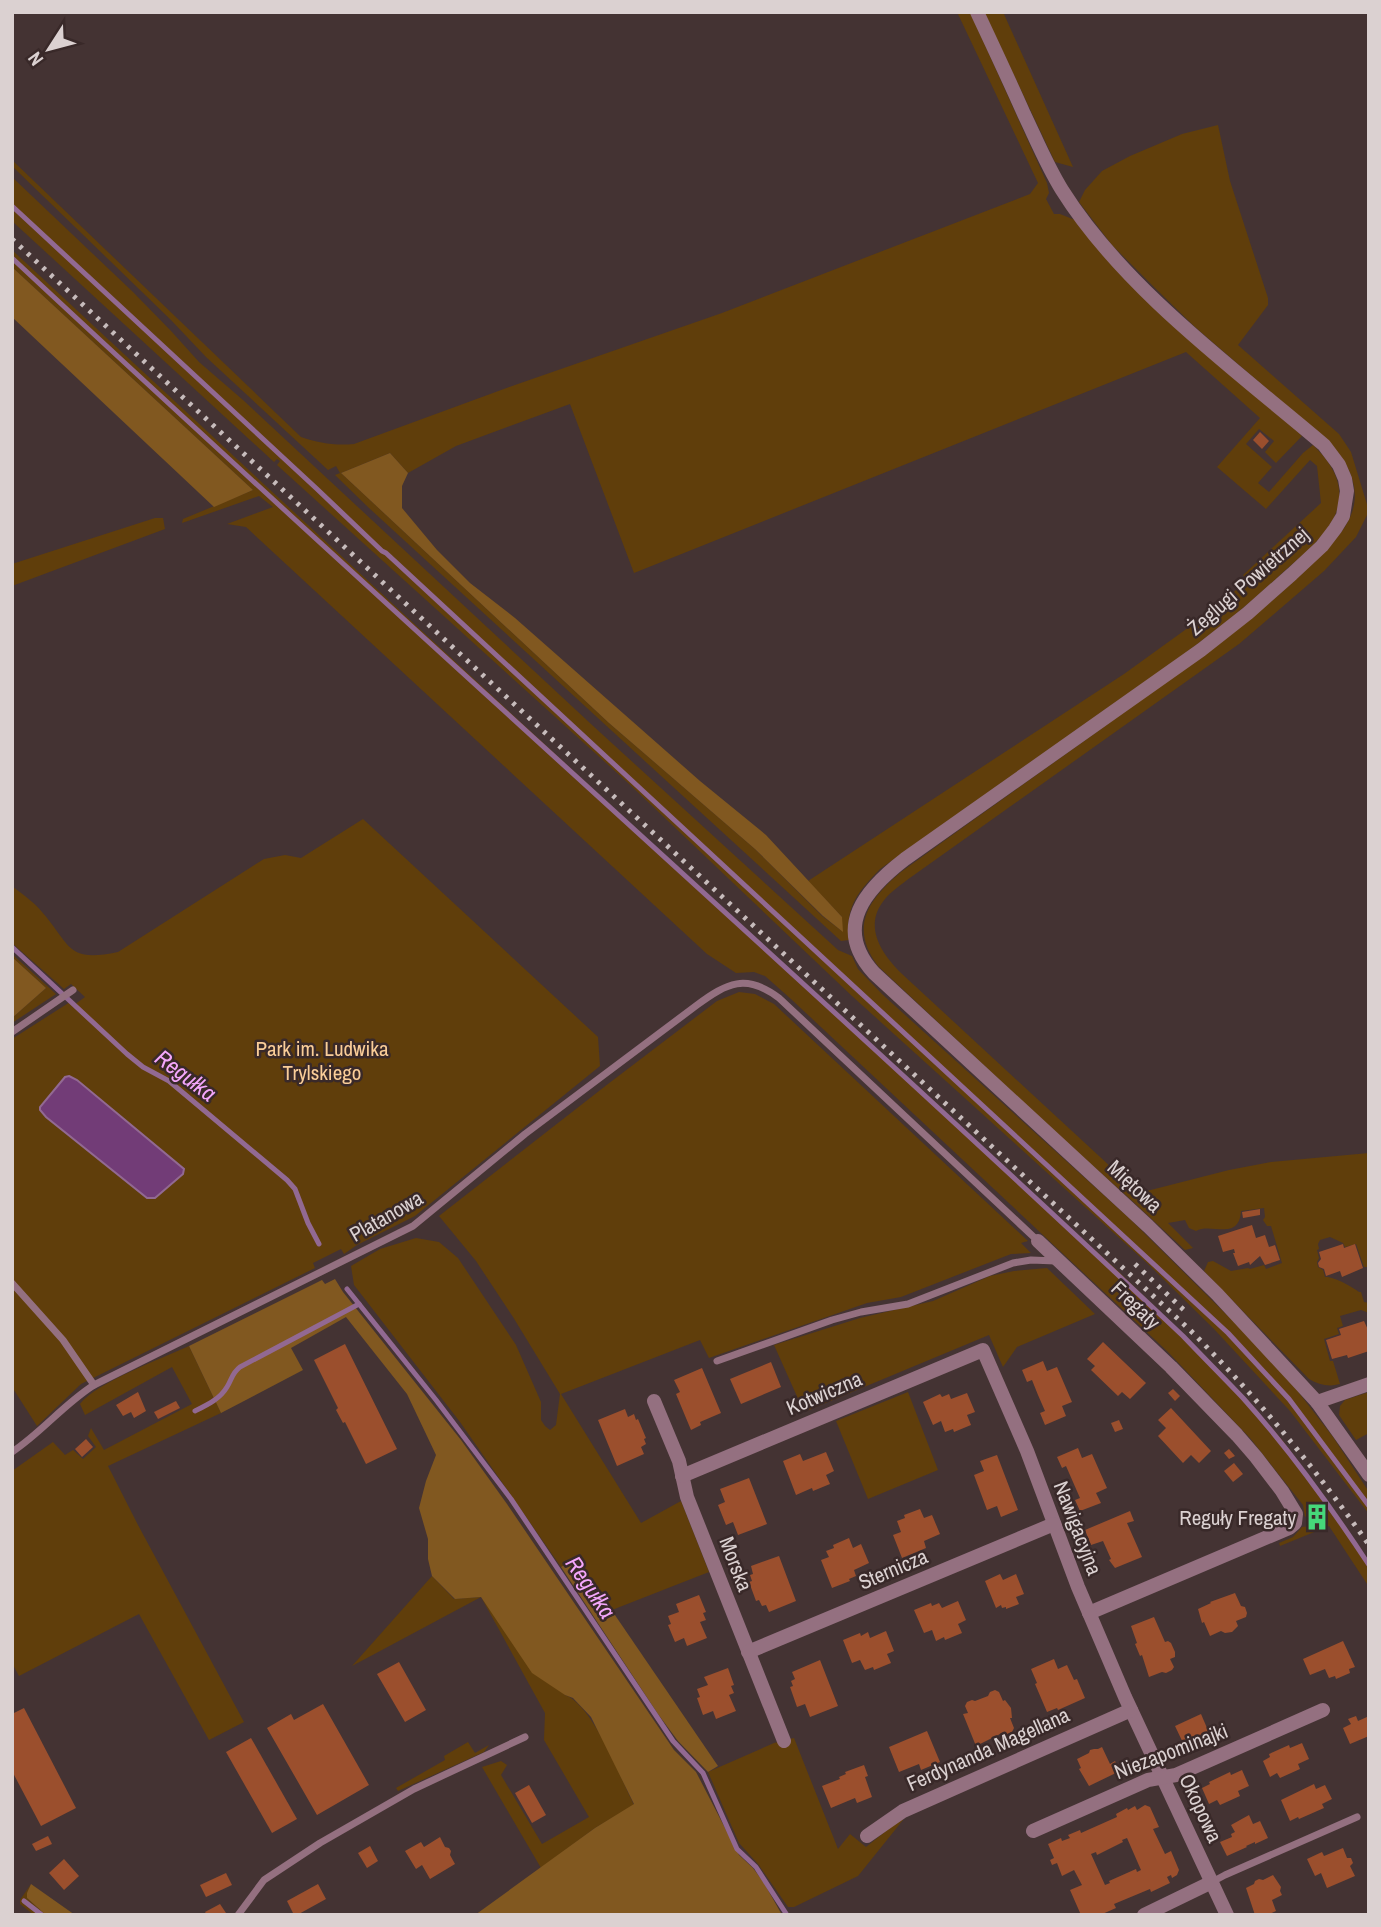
<svg xmlns="http://www.w3.org/2000/svg" width="1381" height="1927" font-family="'Archivo Narrow',sans-serif">
<style>
.green{fill:#603e0b;fill-rule:evenodd}
.forest{fill:#815820}
.water{fill:#723c77;stroke:#926992;stroke-width:2}
.lines{fill:none;stroke-linecap:round;stroke-linejoin:round}
.stream{stroke:#926992;stroke-width:5}
.building{fill:#9b4f2d;fill-rule:evenodd}
.service{stroke:#947080;stroke-width:7}
.minor{stroke:#947080;stroke-width:14}
.rail{stroke:#c7bcbc;stroke-width:5;stroke-dasharray:3.5 7;stroke-linecap:butt}
.labels{text-anchor:middle;dominant-baseline:central;stroke-width:5;stroke-linejoin:round;paint-order:stroke}
.street-label{font-size:21px;fill:#dbd1d1;stroke:#392929}
.park-label{font-size:21px;fill:#facd98;stroke:#392929}
.poi-label{font-size:21px;fill:#dbd1d1;stroke:#392929;text-anchor:end}
.water-label{font-size:23px;font-style:italic;fill:#f4a7fc;stroke:#392929}
</style>
<rect width="100%" height="100%" fill="#433"/>
<g class="green">
<path d="M957,12H970L1047,183L1049,193L1046,199L1054,214H1060L1075,220L1302,436L1276,463L1265,452L1274,441L1259,429L1246,444L1272,467L1258,483L1269,492L1303,453L1313,445C1333,464 1347,488 1335,515C1324,539 1300,557 1281,574C1225,628 1160,671 1096,716C1024,767 952,818 880,869C858,892 845,906 849,940L841,941L369,508L335,475L340,473L336,466L328,470L206,357L171,320L12,166V160L301,437C319,443 335,446 354,444L515,385L722,313L1030,194L1038,183ZM1186,352L1260,418L1217,467L1266,509L1310,460L1317,466L1321,503L1243,575L1247,581L1203,617L1124,674L808,881L842,917V931L822,916L755,849L609,723L341,473L390,453L408,473L456,446L570,404L634,573Z"/>
<polygon points="984,12 1003,12 1073,167 1055,162"/>
<path d="M1218,125L1230,181L1268,298V305L1238,345L1339,434L1351,452L1369,511L1356,537L1324,571L1239,644L907,880C898,887 888,894 882,903C864,929 883,955 901,973L1139,1193L1229,1170L1271,1162L1369,1153V1267H1364L1356,1244L1345,1247L1343,1243L1330,1237L1320,1240L1318,1244L1319,1249L1317,1250L1319,1258L1317,1262L1318,1267L1323,1270L1325,1277C1333,1276 1353,1287 1359,1292H1361L1364,1302L1369,1303V1313L1361,1310L1340,1316L1343,1326L1337,1328L1339,1334L1324,1339L1330,1361H1333L1340,1384C1329,1387 1319,1385 1309,1379L1204,1271L1208,1262L1213,1261L1231,1271L1248,1268L1250,1269L1264,1265L1266,1269L1282,1263L1271,1226H1267L1263,1220L1265,1217L1264,1208L1241,1211C1239,1242 1211,1222 1196,1231L1189,1228L1185,1220L1168,1223L1193,1248L1185,1250L1129,1198L1056,1133L878,966C849,927 868,900 901,872C995,804 1091,737 1185,668C1230,635 1276,601 1316,560C1329,546 1344,533 1351,515C1362,488 1348,463 1330,443L1195,327L1155,288L1112,245L1079,202L1085,190L1102,171L1130,156L1182,134Z"/>
<polygon points="12,177 133,292 172,332 199,362 243,400 591,724 838,950 852,956 858,969 882,994 1129,1218 1243,1331 1296,1389 1333,1437 1369,1492 1369,1514 1290,1411 1214,1329 1149,1265 852,996 627,782 277,465 280,461 277,459 274,462 12,221"/>
<polygon points="12,250 422,631 995,1160 1117,1270 1198,1349 1254,1407 1283,1441 1324,1496 1369,1561 1369,1587 1329,1526 1280,1546 1279,1543 1293,1537 1302,1527 1319,1525 1325,1520 1317,1508 1305,1517 1303,1505 1250,1438 1168,1352 791,999 765,976 754,972 736,973 707,954 246,527 227,524 273,507 259,496 182,523 183,519 253,490 12,267"/>
<polygon points="155,518 163,518 165,529 12,586 12,564"/>
<path d="M363,819L598,1037L600,1066L415,1216L357,1245L344,1254L341,1249L313,1263L315,1268L81,1384L37,1426L12,1387V1039L70,1002L74,1005L85,997L71,984L64,989L12,943V886C22,894 34,902 42,912C71,945 66,963 118,952L264,859L285,855L301,858Z"/>
<polygon points="12,954 56,994 12,1023 12,1018 46,988 12,957"/>
<polygon points="739,992 755,994 774,1004 1028,1241 1021,1243 1031,1253 1011,1254 901,1297 867,1303 709,1358 700,1340 561,1394 641,1523 681,1501 709,1572 612,1610 577,1559 561,1567 460,1422 354,1285 351,1266 380,1249 416,1238 439,1242 458,1258 516,1345 541,1402 541,1420 545,1426 550,1430 556,1425 560,1394 513,1317 476,1261 439,1216 608,1084 717,1001"/>
<polygon points="1047,1268 1095,1314 1017,1347 1003,1367 989,1335 804,1412 774,1345 860,1318 933,1301 990,1276 1014,1271"/>
<path d="M189,1346L221,1413L108,1466L138,1525L244,1722L209,1740L139,1614L19,1676L12,1663V1471L53,1442L65,1455L73,1450L83,1459L96,1447L88,1436L91,1428L104,1450L192,1404L172,1367L85,1415L80,1404C97,1382 161,1359 189,1346Z"/>
<polygon points="908,1392 938,1470 868,1499 836,1421"/>
<polygon points="1369,1392 1369,1433 1356,1440 1339,1415 1340,1406 1345,1400"/>
<path d="M432,1576L454,1599L481,1597L504,1629L565,1695C593,1705 620,1777 634,1805L595,1828L541,1868L482,1767L501,1761L507,1765L501,1775L542,1844L589,1817L544,1740L545,1713L481,1597L352,1666Z"/>
<polygon points="794,1738 838,1849 850,1834 866,1847 901,1819 903,1820 858,1876 794,1907 788,1907 758,1864 739,1843 708,1772 774,1743"/>
<polygon points="468,1742 475,1753 489,1745 484,1752 398,1791 396,1788 445,1760 444,1756"/>
<polygon points="31,1884 27,1893 27,1898 46,1915 34,1915 20,1904 20,1900"/>
</g>
<g class="forest">
<polygon points="12,267 253,490 214,507 12,317"/>
<polygon points="390,453 408,473 402,486 402,508 437,550 470,583 515,618 700,781 766,835 842,917 843,932 823,916 755,849 609,723 341,473"/>
<polygon points="12,957 46,988 12,1018"/>
<polygon points="335,1279 343,1292 461,1440 507,1504 674,1750 696,1772 739,1855 753,1868 764,1883 782,1915 475,1915 595,1828 634,1804 591,1717 573,1698 565,1695 532,1673 481,1597 455,1599 432,1576 428,1559 428,1539 419,1508 426,1481 436,1455 407,1394 346,1317 291,1348 303,1370 221,1413 189,1346 322,1280 325,1284"/>
<polygon points="576,1558 718,1766 708,1772 678,1741 658,1714 561,1567"/>
<polygon points="31,1884 75,1915 46,1915 27,1898 27,1893"/>
</g>
<polygon class="water" points="69,1076 77,1080 184,1169 183,1174 155,1198 147,1198 46,1117 40,1110 40,1107 65,1077"/>
<g class="lines">
<g class="stream">
<polyline points="12,206 317,489 382,551 386,553 1228,1333 1289,1399 1369,1506"/>
<path d="M12,258C400,621 797,972 1183,1336C1203,1357 1223,1377 1243,1398C1289,1449 1331,1507 1369,1565"/>
<polyline points="12,947 127,1054 143,1067 169,1081 287,1180 295,1189 308,1223 319,1244"/>
<polyline points="347,1289 436,1400 511,1499 673,1741 703,1773 737,1849 756,1867 787,1915"/>
<path d="M195,1411C207,1405 220,1399 227,1387C232,1379 232,1373 240,1367L359,1304"/>
<polyline points="24,1901 42,1915"/>
</g>
</g>
<g class="building">
<polygon points="1260,432 1269,441 1262,449 1253,440"/>
<polygon points="1260,1209 1260,1215 1243,1218 1242,1212"/>
<polygon points="1252,1225 1256,1238 1265,1235 1269,1247 1275,1245 1280,1260 1265,1265 1260,1256 1250,1265 1249,1262 1238,1266 1233,1253 1235,1253 1234,1249 1223,1252 1218,1236"/>
<polygon points="1343,1244 1344,1248 1355,1244 1363,1268 1342,1277 1340,1271 1326,1276 1324,1269 1319,1267 1318,1263 1321,1259 1319,1252"/>
<polygon points="1364,1321 1369,1332 1369,1351 1348,1358 1347,1355 1332,1359 1326,1340 1341,1335 1339,1329"/>
<polygon points="1103,1342 1146,1383 1130,1399 1122,1392 1118,1396 1091,1370 1095,1366 1087,1359"/>
<polygon points="345,1344 397,1449 366,1464 345,1422 343,1423 336,1410 338,1408 314,1360"/>
<polygon points="1043,1361 1047,1371 1057,1367 1072,1402 1062,1406 1066,1416 1045,1425 1040,1413 1045,1411 1038,1395 1032,1380 1027,1382 1022,1370"/>
<polygon points="771,1362 781,1387 741,1404 730,1379"/>
<polygon points="702,1368 721,1413 700,1422 701,1425 691,1430 676,1394 680,1392 674,1380"/>
<polygon points="1173,1389 1180,1396 1175,1401 1168,1393"/>
<polygon points="138,1392 146,1411 134,1418 131,1412 123,1416 116,1405"/>
<polygon points="967,1393 975,1412 967,1415 971,1425 954,1432 953,1429 945,1432 941,1421 933,1425 923,1402 940,1394 942,1397 949,1394 951,1399"/>
<polygon points="176,1401 180,1408 158,1419 154,1412"/>
<polygon points="1171,1408 1211,1451 1199,1463 1191,1455 1183,1463 1158,1436 1166,1428 1158,1420"/>
<polygon points="625,1409 628,1417 634,1414 636,1420 638,1419 646,1438 644,1439 646,1444 641,1447 644,1454 617,1466 598,1420"/>
<polygon points="1119,1420 1123,1429 1115,1432 1111,1423"/>
<polygon points="86,1439 93,1447 82,1457 75,1449"/>
<polygon points="1078,1448 1082,1458 1092,1454 1107,1488 1096,1493 1101,1503 1080,1511 1075,1500 1080,1498 1066,1466 1062,1468 1057,1457"/>
<polygon points="1229,1449 1235,1456 1229,1459 1224,1453"/>
<polygon points="826,1452 834,1471 826,1475 830,1484 813,1491 812,1488 796,1495 783,1461 800,1454 803,1461"/>
<polygon points="997,1455 1018,1510 1001,1517 997,1506 987,1510 974,1475 984,1471 980,1461"/>
<polygon points="1234,1463 1243,1474 1233,1482 1224,1471"/>
<polygon points="749,1478 767,1524 738,1535 733,1522 726,1525 718,1505 725,1502 720,1489"/>
<polygon points="920,1509 924,1518 932,1515 940,1534 924,1541 926,1548 902,1558 893,1535 901,1532 897,1521 905,1518 904,1515"/>
<polygon points="1316,1509 1324,1520 1319,1524 1311,1513"/>
<polygon points="1130,1511 1134,1521 1127,1523 1142,1557 1115,1568 1109,1560 1111,1559 1103,1541 1091,1545 1085,1530"/>
<polygon points="849,1538 853,1548 861,1544 869,1563 854,1570 856,1576 849,1579 850,1581 832,1588 821,1560 829,1557 826,1551 834,1548 833,1545"/>
<polygon points="779,1556 796,1601 769,1612 766,1605 762,1606 759,1600 756,1601 749,1582 752,1581 750,1575 753,1574 751,1566"/>
<polygon points="1000,1574 1003,1580 1016,1574 1024,1594 1016,1597 1019,1604 1006,1609 1006,1607 1002,1608 1001,1605 996,1608 985,1581"/>
<polygon points="1235,1593 1241,1606 1245,1607 1247,1613 1246,1617 1236,1621 1238,1626 1232,1632 1225,1633 1221,1631 1210,1636 1204,1622 1202,1623 1198,1609 1211,1603 1210,1602"/>
<polygon points="699,1595 706,1612 703,1613 706,1620 700,1622 707,1638 687,1646 684,1638 675,1642 668,1625 671,1624 668,1616 679,1612 676,1604"/>
<polygon points="958,1601 966,1620 958,1624 962,1633 945,1640 944,1637 936,1641 932,1630 924,1633 914,1610 931,1603 932,1606 939,1603 942,1608"/>
<polygon points="1154,1617 1165,1642 1168,1641 1171,1643 1175,1652 1175,1657 1170,1659 1174,1667 1172,1670 1166,1673 1162,1672 1149,1677 1142,1655 1140,1656 1135,1644 1137,1643 1131,1626"/>
<polygon points="886,1631 894,1651 887,1654 891,1663 874,1670 873,1667 865,1670 860,1660 852,1663 843,1640 860,1633 861,1636 868,1632 870,1638"/>
<polygon points="1343,1641 1355,1667 1349,1669 1350,1673 1336,1679 1335,1676 1329,1678 1325,1669 1310,1675 1303,1659"/>
<polygon points="1054,1659 1058,1669 1067,1665 1074,1680 1077,1679 1085,1698 1058,1710 1057,1708 1047,1712 1035,1684 1037,1683 1031,1669"/>
<polygon points="820,1660 838,1706 810,1717 805,1704 797,1707 790,1687 793,1686 791,1681 795,1679 792,1672"/>
<polygon points="399,1662 426,1710 405,1722 377,1674"/>
<polygon points="728,1668 734,1685 731,1686 734,1693 729,1695 736,1711 716,1719 713,1711 703,1715 697,1698 700,1697 697,1689 708,1685 704,1677"/>
<polygon points="995,1690 999,1692 1003,1701 1005,1700 1011,1708 1012,1718 1010,1718 1014,1728 1012,1732 1007,1734 1004,1732 976,1746 963,1714 968,1713 965,1706 967,1702 972,1700 975,1701 988,1696 990,1692"/>
<polygon points="323,1704 369,1785 317,1815 267,1728 291,1714 294,1720"/>
<polygon points="24,1708 76,1808 41,1826 12,1771 12,1714"/>
<polygon points="1201,1714 1210,1735 1185,1747 1175,1726"/>
<polygon points="1356,1716 1358,1721 1367,1717 1369,1721 1369,1736 1350,1744 1343,1728 1351,1724 1348,1719"/>
<polygon points="927,1731 940,1762 921,1770 919,1764 899,1772 889,1747"/>
<polygon points="251,1738 297,1819 272,1833 226,1752"/>
<polygon points="1302,1743 1309,1759 1298,1764 1300,1769 1280,1778 1277,1773 1270,1777 1263,1761 1270,1757 1269,1754 1289,1745 1290,1748"/>
<polygon points="1102,1747 1110,1764 1115,1761 1120,1771 1089,1786 1079,1769 1081,1768 1077,1759 1089,1753 1090,1750 1094,1749 1098,1749"/>
<polygon points="864,1765 868,1776 865,1777 872,1797 857,1803 855,1798 831,1808 822,1786 840,1779 839,1777 846,1774 845,1772"/>
<polygon points="1242,1770 1249,1786 1238,1791 1240,1796 1220,1805 1217,1800 1209,1804 1202,1788 1210,1784 1209,1782 1230,1772 1231,1775"/>
<polygon points="1314,1784 1316,1789 1325,1785 1332,1799 1322,1804 1324,1808 1299,1819 1298,1817 1290,1821 1281,1800"/>
<polygon points="529,1785 546,1815 532,1823 515,1793"/>
<path d="M1145,1805L1150,1807L1159,1827L1153,1829L1165,1854L1171,1851L1179,1870L1177,1875L1172,1878L1171,1875L1167,1877L1170,1883L1151,1892L1150,1889L1114,1904L1116,1908L1100,1915H1081L1070,1890L1082,1885L1074,1870L1062,1876L1057,1863L1052,1865L1050,1860L1054,1858L1048,1844L1061,1838L1062,1841L1070,1838L1068,1835L1080,1830L1081,1833L1117,1817L1116,1814L1127,1808L1128,1810L1135,1806L1137,1810ZM1127,1838L1141,1870L1137,1872L1136,1869L1109,1881L1110,1883L1105,1885L1091,1854L1096,1852L1097,1855L1123,1842L1122,1840Z"/>
<polygon points="1249,1815 1253,1824 1260,1821 1268,1838 1255,1844 1255,1842 1246,1846 1247,1847 1227,1856 1220,1842 1232,1837 1231,1834 1235,1832 1231,1825"/>
<polygon points="48,1836 52,1844 36,1851 32,1844"/>
<polygon points="440,1837 445,1847 449,1848 451,1851 450,1855 455,1864 430,1879 422,1865 416,1869 405,1851 421,1842 424,1847"/>
<polygon points="370,1846 378,1861 367,1868 358,1853"/>
<polygon points="1343,1848 1347,1858 1351,1858 1353,1863 1350,1866 1355,1876 1327,1888 1321,1873 1315,1876 1307,1859 1322,1852 1324,1856"/>
<polygon points="64,1859 79,1876 64,1890 49,1873"/>
<polygon points="226,1873 232,1885 206,1897 200,1885"/>
<polygon points="1273,1875 1281,1887 1280,1891 1282,1895 1272,1900 1276,1911 1267,1915 1255,1915 1246,1888 1254,1884 1255,1881 1259,1879 1263,1880"/>
<polygon points="318,1884 326,1899 297,1915 294,1915 287,1901"/>
<polygon points="220,1904 226,1913 222,1915 207,1915 205,1912"/>
</g>
<g class="lines">
<g class="service">
<polyline points="12,1032 73,990"/>
<polyline points="12,1283 63,1340 94,1385"/>
<polyline points="717,1361 832,1320 861,1312 908,1304 1013,1263 1031,1260 1056,1261"/>
<path d="M12,1452C42,1432 64,1404 94,1385L413,1226L525,1134L697,1005C727,983 746,973 779,998L1038,1241"/>
<polyline points="1212,1882 1225,1875 1357,1817"/>
<polyline points="238,1915 264,1880 320,1843 414,1789 525,1737"/>
</g>
<g class="minor">
<path d="M977,12C993,46 1009,80 1024,114C1036,139 1047,166 1062,190C1124,289 1236,370 1324,445L1339,465L1345,479L1347,491L1343,516L1335,529L1322,546L1292,574L1248,613L1201,650L905,859C866,889 832,927 874,973L1148,1226L1217,1294L1317,1402L1369,1475"/>
<polyline points="1038,1241 1171,1367 1237,1435 1256,1457 1282,1491 1296,1514 1295,1523 1289,1528 1089,1613"/>
<polyline points="654,1401 679,1461 687,1497 784,1741"/>
<polyline points="1317,1402 1369,1384"/>
<polyline points="682,1476 983,1350 1027,1451 1078,1587 1125,1697 1227,1915"/>
<polyline points="748,1652 1054,1524"/>
<polyline points="1033,1831 1148,1780 1176,1775 1323,1710"/>
<polyline points="867,1836 903,1811 1131,1710"/>
<polyline points="1144,1915 1212,1882"/>
</g>
<g class="rail">
<path d="M12,239L1190,1330C1257,1397 1315,1468 1369,1545"/>
<polyline points="1135,1264 1186,1312"/>
</g>
</g>
<defs>
<g id="building-bare" transform="scale(2.1)"><path d="M-4-6H4V6H1V3H-1V6H-4ZM-2.5-4.3h1.7v1.8h-1.7ZM.8-4.3h1.7v1.8H.8ZM-2.5-1h1.7V.8h-1.7ZM.8-1h1.7V.8H.8Z" fill="#46d77a" stroke="#392929" stroke-width="2.5" paint-order="stroke"/></g>
</defs>
<g fill-rule="evenodd">
<use href="#building-bare" x="1317" y="1517"/>
</g>
<g class="labels">
<g class="street-label">
<text transform="translate(1248 581) rotate(-41)">Żeglugi Powietrznej</text>
<text transform="translate(1135 1186) rotate(43)">Miętowa</text>
<text transform="translate(386 1216) rotate(-30)">Platanowa</text>
<text transform="translate(1136 1305) rotate(44)">Fregaty</text>
<text transform="translate(824 1393) rotate(-23)">Kotwiczna</text>
<text transform="translate(1078 1528) rotate(69)">Nawigacyjna</text>
<text transform="translate(736 1564) rotate(69)">Morska</text>
<text transform="translate(893 1569) rotate(-23)">Sternicza</text>
<text transform="translate(988 1749) rotate(-24)">Ferdynanda Magellana</text>
<text transform="translate(1171 1751) rotate(-21)">Niezapominajki</text>
<text transform="translate(1201 1808) rotate(65)">Okopowa</text>
</g>
<g class="park-label">
<text x="322" y="1048">Park im. Ludwika<tspan x="322" dy="24">Trylskiego</tspan></text>
</g>
<g class="poi-label">
<text x="1296" y="1517">Reguły Fregaty</text>
</g>
<g class="water-label">
<text transform="translate(186 1075) rotate(37)">Regułka</text>
<text transform="translate(591 1587) rotate(56)">Regułka</text>
</g>
</g>
<rect width="1381" height="1927" fill="none" stroke="#dbd1d1" stroke-width="28"/>
<g transform="translate(49 49) rotate(234)" stroke="#392929" stroke-width="5" paint-order="stroke">
<path d="M0-5L12 26L0 18L-12 26Z" fill="#dbd1d1"/>
<text y="-10" font-size="19" font-weight="bold" text-anchor="middle" fill="#dbd1d1">N</text>
</g>
</svg>
